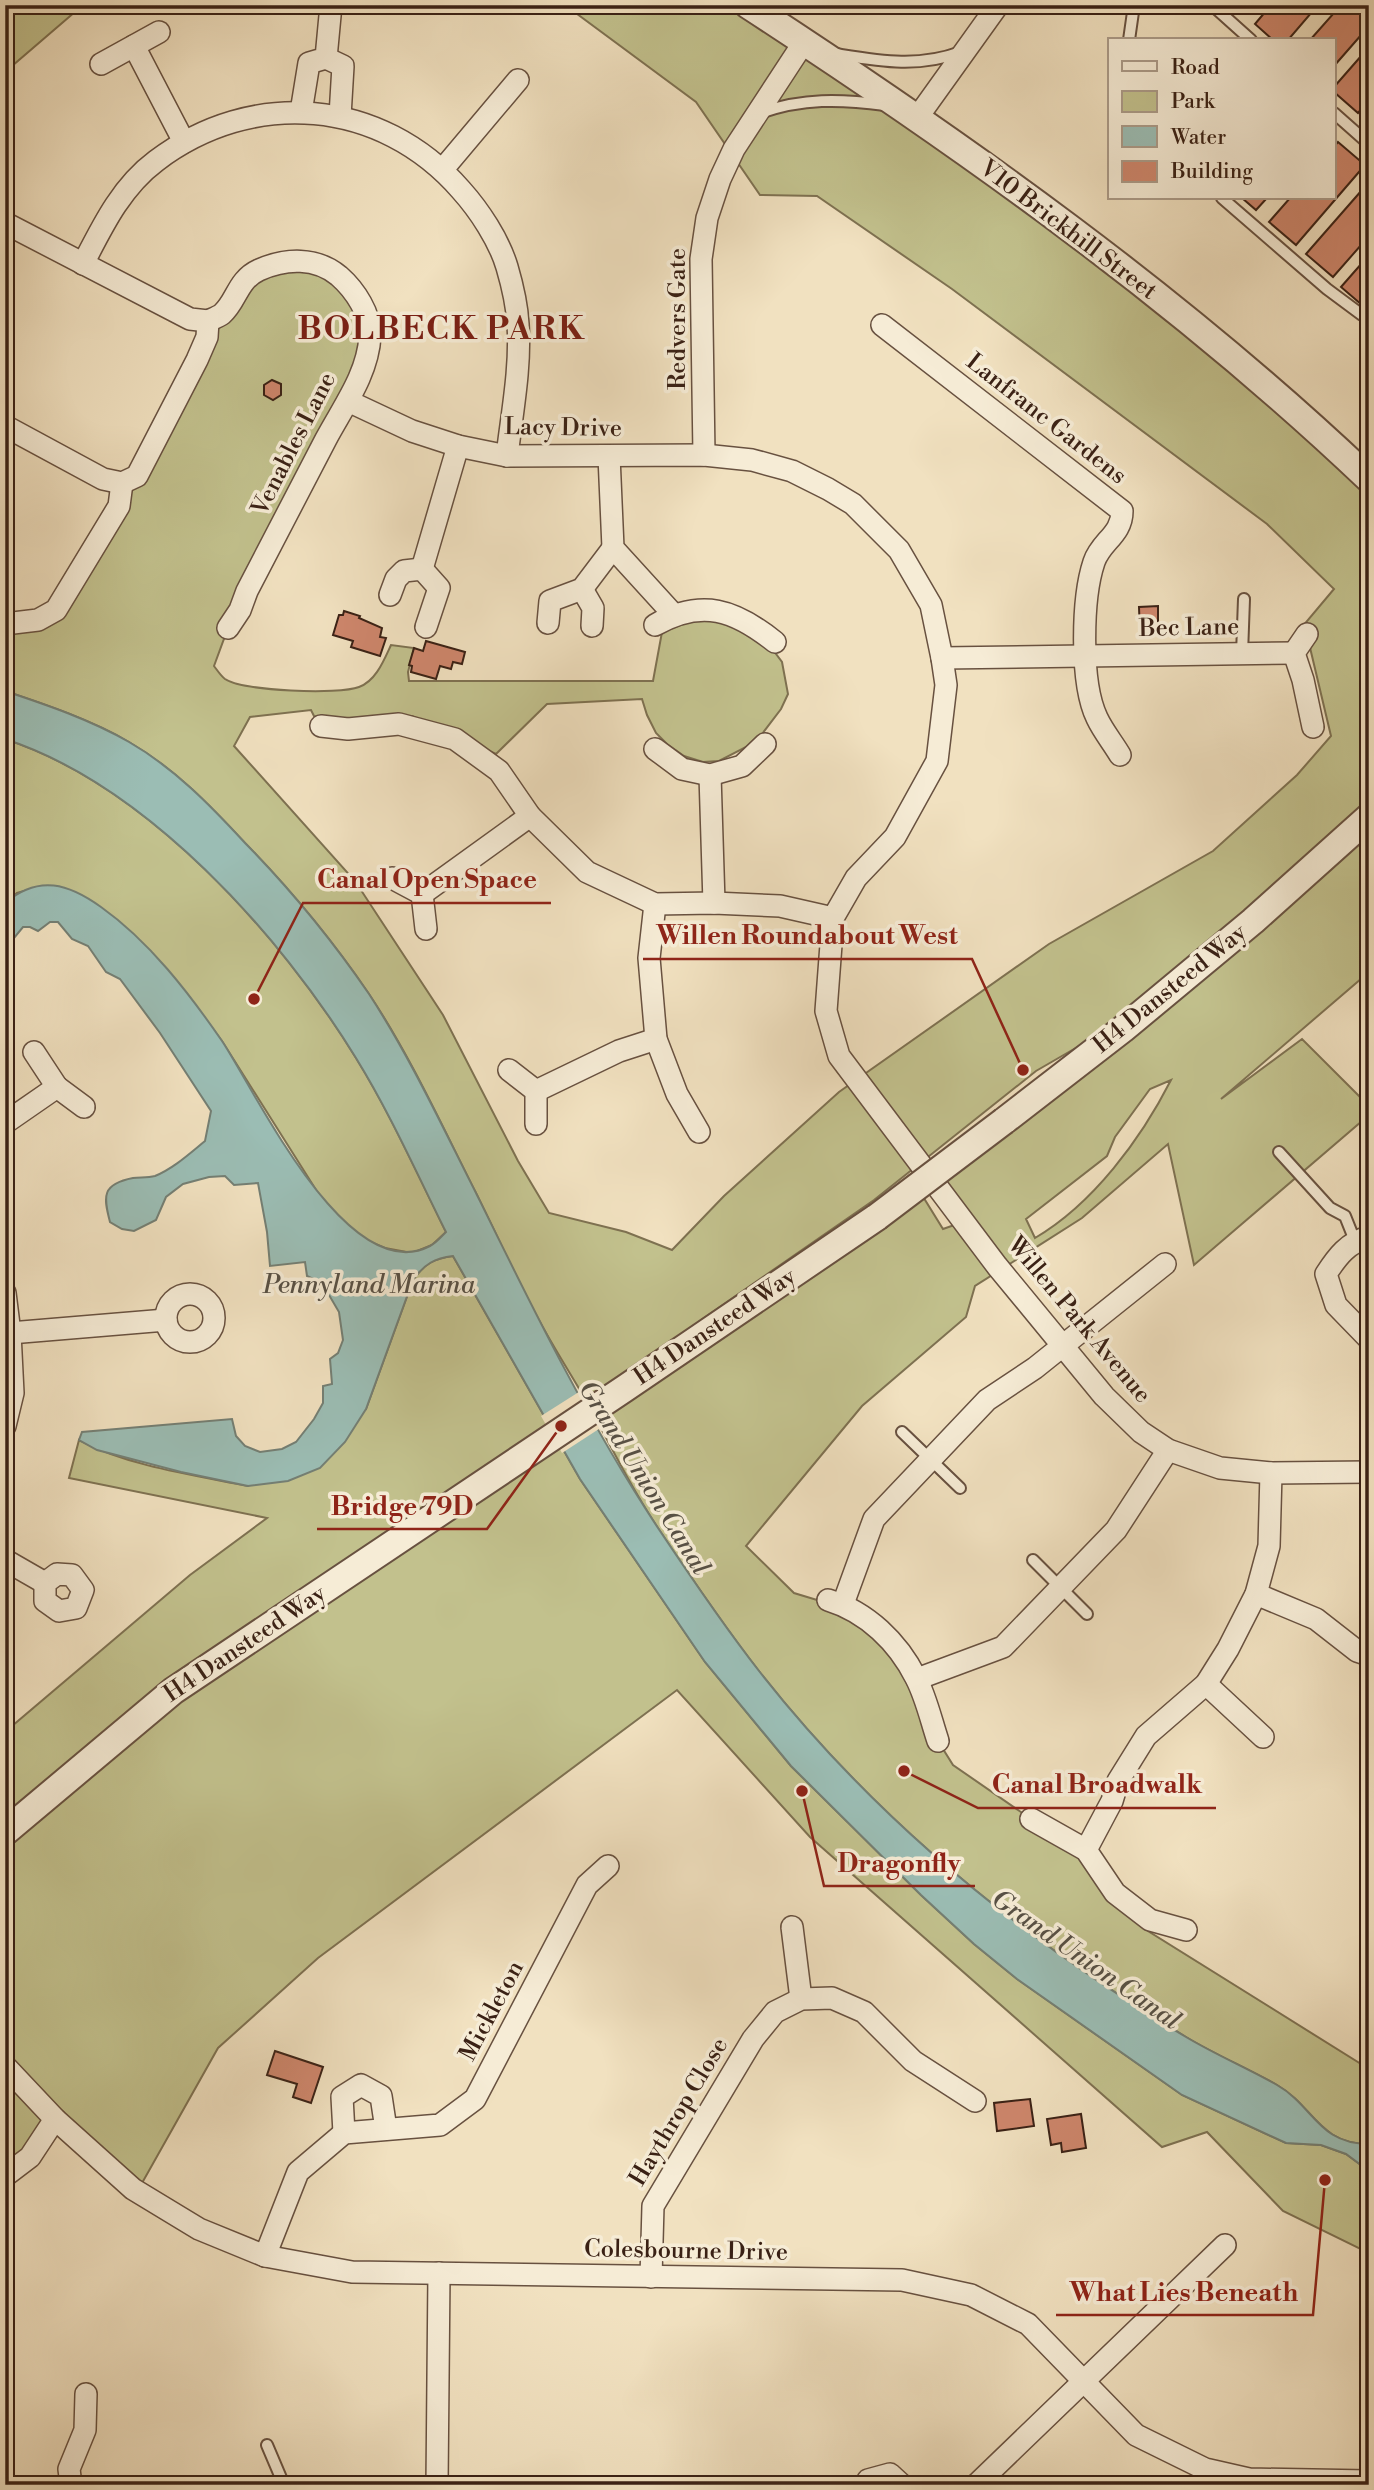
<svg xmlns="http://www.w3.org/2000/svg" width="1374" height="2490" font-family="'Libre Bodoni',serif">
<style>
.green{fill:#c2c18d;stroke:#7e7151;stroke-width:2;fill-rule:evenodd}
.water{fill:#9bbdb4;stroke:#747f74;stroke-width:2}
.pier{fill:#f1e1c0}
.building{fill:#ce866c;stroke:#3a2115;stroke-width:2}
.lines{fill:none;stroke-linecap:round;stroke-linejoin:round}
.service-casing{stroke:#685140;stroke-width:14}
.minor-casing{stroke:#685140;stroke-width:24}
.tertiary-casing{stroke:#685140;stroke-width:30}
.service{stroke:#f6ecd6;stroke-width:10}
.minor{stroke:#f6ecd6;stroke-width:21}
.tertiary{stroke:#f6ecd6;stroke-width:26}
.tertiary-bridge-casing{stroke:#685140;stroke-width:30;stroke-linecap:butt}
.tertiary-bridge{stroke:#f6ecd6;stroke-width:26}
.labels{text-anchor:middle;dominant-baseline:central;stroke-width:7;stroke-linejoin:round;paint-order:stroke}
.street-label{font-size:24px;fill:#3a2115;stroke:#f6ecd6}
.water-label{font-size:26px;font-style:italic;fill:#575045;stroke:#f6ecd6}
.district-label{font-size:32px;font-weight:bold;letter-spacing:2px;fill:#7a1f14;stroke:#f6ecd6}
.leader{fill:none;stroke:#8f2418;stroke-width:2.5}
.callout-dot{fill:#8f2418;stroke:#f6ecd6;stroke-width:2.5}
.callout-label{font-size:26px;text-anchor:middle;font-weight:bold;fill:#8f2418;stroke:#f6ecd6;stroke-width:7;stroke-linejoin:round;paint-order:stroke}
</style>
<rect width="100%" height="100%" fill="#f1e1c0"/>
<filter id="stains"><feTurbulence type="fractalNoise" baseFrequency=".00286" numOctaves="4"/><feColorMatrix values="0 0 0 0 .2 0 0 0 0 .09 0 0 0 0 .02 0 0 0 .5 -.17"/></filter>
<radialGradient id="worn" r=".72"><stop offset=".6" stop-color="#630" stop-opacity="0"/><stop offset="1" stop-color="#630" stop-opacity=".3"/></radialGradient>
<g class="green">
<polygon points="5,5 83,5 5,72"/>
<path d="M565,5H748L898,106L1369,479V806L1254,906L1093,1038L1036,1071L874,1200L701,1320L637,1380L917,1187L943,1229L963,1222L931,1176L1369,817V972L1221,1099L1302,1039L1369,1106V1115L1194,1265L1168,1144L1082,1218L975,1286L966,1317L862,1406L746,1546L794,1593L817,1600H828L899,1650L938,1741L953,1765L1031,1819L1086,1850L1150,1920L1148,1931L1369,2069V2144C1318,2144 1314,2106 1277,2085C1247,2068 1216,2055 1186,2037C1025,1941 875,1819 759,1671C723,1625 690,1576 658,1528C633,1490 613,1451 592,1411C577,1384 560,1358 545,1331C520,1287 499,1239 476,1193C442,1126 411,1057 369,994C332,940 291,890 245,843C210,805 174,768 129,742C91,720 47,705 5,691V634L11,635L13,623L56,610L223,313L256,271L328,267L370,335L228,628L214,666C217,670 221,676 225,679C242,691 339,695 359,687C376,681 384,660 391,645L414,648L408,672L409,681H653L662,632L707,615L767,642L782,662L788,694L781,709L762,734L750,745L719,761L703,762L684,756L667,744L656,733L647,715L642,699L547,704L496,754L412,716L337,720L314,716L311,710L250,717L234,746L355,881L443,1015L518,1161L549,1213L626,1232L672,1250L724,1196L839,1092L1049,944L1213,851L1297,775L1331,736L1307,635L1302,627L1334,589L1267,524L952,289L817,196L760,195L696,102ZM1171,1080C1141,1139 1093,1204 1035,1238L1026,1219L1107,1156L1115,1137L1150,1089Z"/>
<path d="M5,739C146,785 280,934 356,1058C390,1113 417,1173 446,1232L432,1245L412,1253L385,1248L366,1240L340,1219L318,1193L222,1041L187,994L42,886L17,893L5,903Z"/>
<path d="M453,1256L580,1479L705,1662L791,1766L921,1895L974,1944L1017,1979L1182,2095L1286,2143L1321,2145L1346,2154L1369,2171V2287H1365L1367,2252L1283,2211L1207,2132L1162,2147L810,1837L677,1690L318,1958L218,2048L137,2192L55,2119L5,2176V1732L190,1575L267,1518L69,1478L79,1440C128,1466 193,1475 248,1486L366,1409L413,1280C424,1264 435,1258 453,1256Z"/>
</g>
<path class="water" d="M5,691C47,705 91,720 129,742C174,768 210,805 245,843C291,890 332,940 369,994C410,1057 442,1126 476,1193C532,1307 588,1422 658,1528C690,1576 723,1625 759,1671C875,1819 1025,1941 1186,2037C1216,2055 1247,2068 1277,2085C1314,2106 1318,2144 1369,2144V2171L1346,2154L1321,2145L1286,2143L1182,2095L1017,1979L974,1944L921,1895L791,1766L705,1662L580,1479L453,1256C435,1258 424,1264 413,1280L366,1409L345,1442L320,1468L288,1481L248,1486L181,1472L124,1457L97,1450L79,1440L82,1432L232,1419L236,1436L245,1446L260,1452L282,1449L296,1442L314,1419L323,1403V1386L332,1384L330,1359L338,1353L343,1340L339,1312L322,1283L307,1276L305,1262L270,1266L267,1232L258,1183L234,1185L225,1176L209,1177L183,1184L166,1197L156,1220L134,1231L122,1229L110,1222C103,1196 102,1184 133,1178C140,1177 147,1178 155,1176C174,1168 189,1154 205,1141L211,1111L160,1033L120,979L106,972L88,946L72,939L58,922H50L38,931L30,927H23L5,949V903C39,874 69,884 101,907C149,941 189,993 222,1041C257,1094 348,1289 430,1246C436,1243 441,1237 446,1232C417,1174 390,1113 356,1058C280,934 146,785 5,739Z"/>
<polygon class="pier" points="582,1390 602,1427 562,1453 541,1416"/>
<g class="building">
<polygon points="1271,5 1318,5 1288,40 1273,40 1255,24"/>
<polygon points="1341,5 1369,5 1369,26 1334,66 1334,40 1310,40"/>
<polygon points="1369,47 1369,100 1358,113 1334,92 1334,87"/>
<polygon points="1338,142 1365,165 1296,245 1269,222 1290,198 1334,198 1334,147"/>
<polygon points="1369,182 1369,236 1333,277 1306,254"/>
<polygon points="1242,198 1267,198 1256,210"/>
<polygon points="1369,255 1369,311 1341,287"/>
<polygon points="272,380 281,384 281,395 273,400 264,395 264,385"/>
<polygon points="1158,606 1158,634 1140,634 1139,607"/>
<polygon points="344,611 360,616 359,618 382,628 380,637 386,638 380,656 351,647 353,641 333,635 339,615 343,615"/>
<polygon points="426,641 465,652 462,664 453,662 451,669 440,666 436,679 411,672 412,666 409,665 414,648 423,651"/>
<polygon points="275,2051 323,2067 311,2103 293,2097 297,2084 267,2075"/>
<polygon points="1030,2099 1034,2126 997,2131 994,2103"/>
<polygon points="1081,2114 1086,2148 1062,2152 1061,2143 1051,2145 1047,2119"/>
</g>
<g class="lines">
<g class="service-casing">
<g id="service">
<polyline points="1212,5 1251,40"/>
<polyline points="1129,40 1134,5"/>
<path d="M836,54C880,61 918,68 961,52"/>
<path d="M760,113C803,98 840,99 885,105"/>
<polyline points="1334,113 1369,144"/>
<polyline points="1222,198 1327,289 1362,315 1369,314"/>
<polyline points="1242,654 1244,599"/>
<polyline points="1279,1152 1330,1208 1345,1216 1355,1241"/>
<polyline points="902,1432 960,1488"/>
<polyline points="1033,1560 1087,1614"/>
<polyline points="267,2445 284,2485"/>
</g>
</g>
<g class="minor-casing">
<g id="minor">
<polyline points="134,46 184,142"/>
<polyline points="326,58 343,66 340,116"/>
<polyline points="101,64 159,32"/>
<polyline points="301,112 309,63 326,58 331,5"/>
<polyline points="917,118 998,5"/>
<polyline points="443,169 518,80"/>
<polyline points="5,223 190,319 208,321"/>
<path d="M83,264C102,227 121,187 156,161C252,88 381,98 461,190C479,210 499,240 507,267C512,284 517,306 518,324C521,367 512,413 507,456"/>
<path d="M208,321C212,319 218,317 222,314C237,301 237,280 259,270C286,258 316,257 339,276C355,290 371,314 370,336C368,374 343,407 326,439C300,489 274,540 247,591L240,610L228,628"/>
<path d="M882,325L1122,511C1122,535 1101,541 1094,562C1082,598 1080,683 1097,718C1103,731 1113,743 1120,755"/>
<polyline points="348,401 412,431 458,446 507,456 704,455 752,460 792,471 828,489 853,504 899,550 931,605 942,658 946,685 937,761 895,837 856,878 833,918 826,1011 839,1056 997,1266 1104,1396 1141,1432 1168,1450 1220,1468 1271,1473 1369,1472"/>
<polyline points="5,426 103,479 122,483 137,476 197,360 207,337 208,321"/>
<polyline points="704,455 701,259 707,218 720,179 734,149 804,42"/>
<polyline points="609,456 613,548 674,615"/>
<polyline points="422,569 458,446"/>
<polyline points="582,589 593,608 592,626"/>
<polyline points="390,595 396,579 404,571 422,569 439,588 426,627"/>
<polyline points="13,623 38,620 56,610 119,506 122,483"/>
<polyline points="548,623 550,601 582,589 613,548"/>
<path d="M655,625C702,598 735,610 775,642"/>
<polyline points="1307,634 1294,653 1303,680 1313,727"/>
<polyline points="942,658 1294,653"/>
<polyline points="321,726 348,729 399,724 455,739 499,771 530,816 587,872 655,904 714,903 780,906 833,918"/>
<polyline points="655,749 682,769 710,775 742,766 765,744"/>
<polyline points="710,775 714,903"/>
<polyline points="392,878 422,894 426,929"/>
<polyline points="422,894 530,816"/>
<polyline points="655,904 649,958 656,1039 677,1094 699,1132"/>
<polyline points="509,1070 536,1091 536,1124"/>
<polyline points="57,1087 84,1107"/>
<polyline points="536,1091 619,1051 656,1039"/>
<polyline points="5,1123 57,1087 34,1052"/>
<path d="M1369,1237C1348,1242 1337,1257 1326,1274L1336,1305L1369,1339"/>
<polyline points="5,1293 10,1333 13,1393 5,1426"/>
<circle cx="190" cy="1318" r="24"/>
<polyline points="10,1333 166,1320"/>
<polyline points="5,1560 45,1583"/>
<polygon points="57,1574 72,1575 83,1590 76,1608 59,1611 45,1601 45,1583"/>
<polyline points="1256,1594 1316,1619 1357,1651 1369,1655"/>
<path d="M828,1600C867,1612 898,1642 916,1678C926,1697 931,1720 938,1741"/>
<polyline points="843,1604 874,1519 987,1400 1035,1368 1165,1264"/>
<polyline points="917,1679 1003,1647 1116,1530 1168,1450"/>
<polyline points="1206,1684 1263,1737"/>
<polyline points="1031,1819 1086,1850 1115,1893 1150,1920 1186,1930"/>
<polyline points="1086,1850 1112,1801 1118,1781 1146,1736 1206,1684 1228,1649 1256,1594 1269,1546 1271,1473"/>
<polyline points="792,1927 801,1999"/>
<polyline points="5,2066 55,2119 133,2189 199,2229 265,2256 352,2272 902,2280 971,2295 1028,2324 1136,2435 1205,2469 1249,2479 1369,2481"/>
<polyline points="344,2133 342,2097 361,2085 381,2096 386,2129"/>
<polyline points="5,2176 30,2157 55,2119"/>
<polyline points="265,2256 298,2172 344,2133 440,2125 475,2099 587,1885 608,1866"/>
<polyline points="651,2277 653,2206 753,2039 775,2012 801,1999 832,1998 864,2012 913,2061 975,2101"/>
<polyline points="868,2480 890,2474 902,2485"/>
<polyline points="71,2485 69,2469 85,2430 86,2394"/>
<polyline points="437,2485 439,2273"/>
<polyline points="976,2485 1225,2245"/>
</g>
</g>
<g class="tertiary-casing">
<g id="tertiary">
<path d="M748,5C966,147 1181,300 1369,479"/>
<polyline points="1004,1121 1123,1029 1253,921 1369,817"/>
<polyline points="5,1832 173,1691 624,1389 877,1217"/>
</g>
</g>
<use href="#service" class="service"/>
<use href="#minor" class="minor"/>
<use href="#tertiary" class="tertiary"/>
<g class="tertiary-bridge-casing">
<polyline id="tertiary-bridge" points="877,1217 1004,1121"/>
</g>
<use href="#tertiary-bridge" class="tertiary-bridge"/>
</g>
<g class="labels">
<g class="street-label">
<text transform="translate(1068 230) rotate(37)">V10 Brickhill Street</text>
<text transform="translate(678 319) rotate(-90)">Redvers Gate</text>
<text transform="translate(1046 419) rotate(38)">Lanfranc Gardens</text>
<text transform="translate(563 428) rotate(1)">Lacy Drive</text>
<text transform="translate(294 444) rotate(-63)">Venables Lane</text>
<text transform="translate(1189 628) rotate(-1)">Bec Lane</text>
<text transform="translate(1170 989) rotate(-39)">H4 Dansteed Way</text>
<text transform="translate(1079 1320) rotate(50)">Willen Park Avenue</text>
<text transform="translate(715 1327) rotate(-34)">H4 Dansteed Way</text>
<text transform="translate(245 1644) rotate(-34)">H4 Dansteed Way</text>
<text transform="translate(492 2011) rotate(-62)">Mickleton</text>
<text transform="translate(679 2112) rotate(-59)">Haythrop Close</text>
<text transform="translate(686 2251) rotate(1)">Colesbourne Drive</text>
</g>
<g class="water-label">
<text x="369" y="1285">Pennyland Marina</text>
<text transform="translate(644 1478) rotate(58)">Grand Union Canal</text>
<text transform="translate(1086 1960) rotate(35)">Grand Union Canal</text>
</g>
<g class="district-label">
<text x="442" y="329">BOLBECK PARK</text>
</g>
</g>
<path class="leader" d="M254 999L303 903H551M1023 1070L972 959H643M561 1426L487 1529H317M904 1771L978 1808H1216M802 1791L824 1886H975M1325 2180L1313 2315H1056"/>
<g class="callout-dot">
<circle cx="254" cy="999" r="7"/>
<circle cx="1023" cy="1070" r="7"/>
<circle cx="561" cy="1426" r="7"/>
<circle cx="904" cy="1771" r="7"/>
<circle cx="802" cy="1791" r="7"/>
<circle cx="1325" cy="2180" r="7"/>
</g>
<g class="callout-label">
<text x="427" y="888">Canal Open Space</text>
<text x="807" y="944">Willen Roundabout West</text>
<text x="402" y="1515">Bridge 79D</text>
<text x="1097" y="1793">Canal Broadwalk</text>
<text x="899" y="1872">Dragonfly</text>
<text x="1184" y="2301">What Lies Beneath</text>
</g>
<rect width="1374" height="2490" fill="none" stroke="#f1e1c0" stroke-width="28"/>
<rect x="7" y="7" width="1360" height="2476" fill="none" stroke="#3a2115" stroke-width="3.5"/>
<rect x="14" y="14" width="1346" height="2462" fill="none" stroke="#3a2115" stroke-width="2"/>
<rect x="1108" y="38" width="228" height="161" fill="#f6ecd6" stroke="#ab9b89" stroke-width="2"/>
<rect x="1122" y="61" width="35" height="10" fill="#f6ecd6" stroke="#ab9b89" stroke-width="2"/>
<text x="1171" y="74" font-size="21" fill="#3a2115">Road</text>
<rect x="1122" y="91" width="35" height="21" fill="#c2c18d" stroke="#ab9b89" stroke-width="2"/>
<text x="1171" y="108" font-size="21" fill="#3a2115">Park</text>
<rect x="1122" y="126" width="35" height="21" fill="#9bbdb4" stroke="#ab9b89" stroke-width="2"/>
<text x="1171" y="144" font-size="21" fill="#3a2115">Water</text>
<rect x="1122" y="161" width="35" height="21" fill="#ce866c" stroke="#ab9b89" stroke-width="2"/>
<text x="1171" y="178" font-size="21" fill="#3a2115">Building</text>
<rect width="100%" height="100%" filter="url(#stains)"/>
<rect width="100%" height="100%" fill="url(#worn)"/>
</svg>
